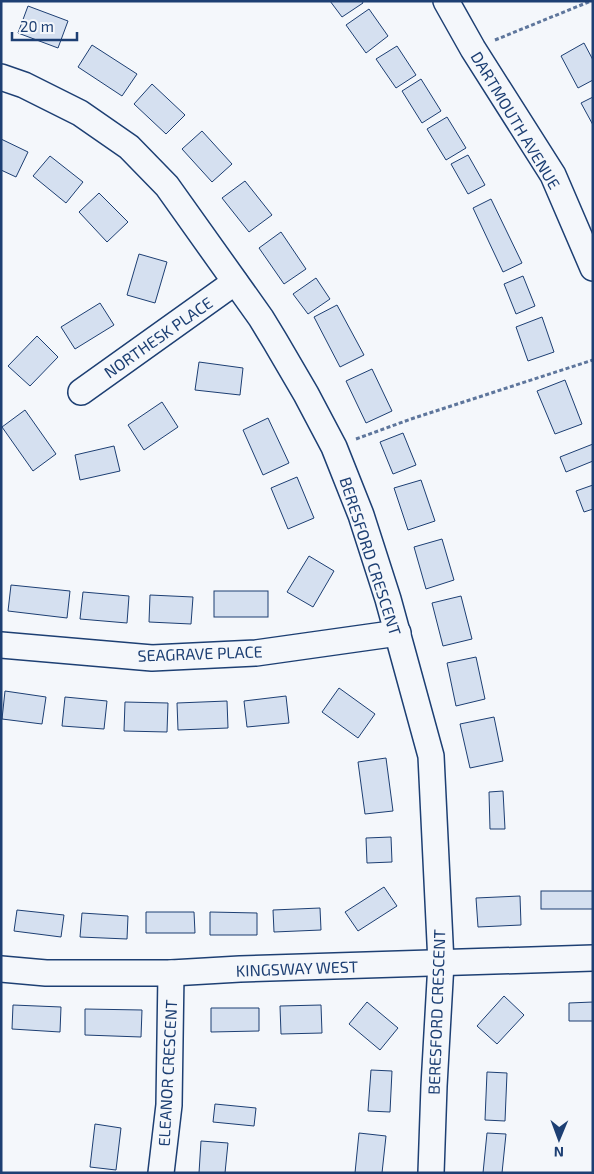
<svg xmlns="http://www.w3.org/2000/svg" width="594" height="1174" font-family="'Exo 2',sans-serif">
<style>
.building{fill:#d5e0f0;stroke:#1d3f73}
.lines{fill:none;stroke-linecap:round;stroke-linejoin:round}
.minor-casing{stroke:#1d3f73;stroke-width:28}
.path{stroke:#5e769c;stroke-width:3;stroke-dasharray:4 2.5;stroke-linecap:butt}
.minor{stroke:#f4f7fb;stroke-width:25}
.labels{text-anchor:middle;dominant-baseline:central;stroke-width:4;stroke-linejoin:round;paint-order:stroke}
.street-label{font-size:16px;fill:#1d3f73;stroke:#f4f7fb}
</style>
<rect width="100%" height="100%" fill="#f4f7fb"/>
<g class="building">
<polygon points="330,1 362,1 363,3 342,17"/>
<polygon points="28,6 68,21 58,48 18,33"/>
<polygon points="369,9 388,36 366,53 346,25"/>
<polygon points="584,43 593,60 593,80 578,88 561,56"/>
<polygon points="92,45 137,74 122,96 78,67"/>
<polygon points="397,46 416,75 396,88 376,59"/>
<polygon points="421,79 441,111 422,123 402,91"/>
<polygon points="152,84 185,115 166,134 134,104"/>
<polygon points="593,97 593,125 581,103"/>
<polygon points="447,117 466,148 446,160 427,129"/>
<polygon points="202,131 232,164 212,182 182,149"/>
<polygon points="1,139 28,152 16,177 1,170"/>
<polygon points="468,155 485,185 468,194 451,164"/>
<polygon points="50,156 83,182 66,203 33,176"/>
<polygon points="245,181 272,215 249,232 222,198"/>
<polygon points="99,193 128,222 107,242 79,212"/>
<polygon points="491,199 522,263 503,272 473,208"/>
<polygon points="281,232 306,269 284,284 259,248"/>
<polygon points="139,254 167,262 155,303 127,295"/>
<polygon points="523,276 535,306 516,314 504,284"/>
<polygon points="316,278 330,299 308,314 293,294"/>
<polygon points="100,303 114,325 75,349 61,327"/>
<polygon points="337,305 364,355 340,367 314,317"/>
<polygon points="542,317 554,352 528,361 516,327"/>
<polygon points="37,336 58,357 30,386 8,366"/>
<polygon points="199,362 243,368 240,395 195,390"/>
<polygon points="372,369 392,411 366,423 346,381"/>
<polygon points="565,380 582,424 555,434 537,391"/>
<polygon points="162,402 178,427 144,450 128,425"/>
<polygon points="25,410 56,454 33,471 2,427"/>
<polygon points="268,418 289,463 263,475 243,430"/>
<polygon points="403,433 416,465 393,474 380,442"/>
<polygon points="593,444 593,461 566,472 560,457"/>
<polygon points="114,446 120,471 80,480 75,455"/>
<polygon points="297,477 314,518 288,529 271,488"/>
<polygon points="421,480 435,521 408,530 394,488"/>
<polygon points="593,485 593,509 584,512 576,491"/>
<polygon points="442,539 454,580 426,589 414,547"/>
<polygon points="309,556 334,571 313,607 287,592"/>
<polygon points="11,585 70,591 67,618 8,611"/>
<rect x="214" y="591" width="54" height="26"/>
<polygon points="83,592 129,596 127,623 80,619"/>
<polygon points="150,595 193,597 191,624 149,622"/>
<polygon points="461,596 472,639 443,646 432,603"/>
<polygon points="476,657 485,699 456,706 447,663"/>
<polygon points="339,688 375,714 358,738 322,712"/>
<polygon points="5,691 46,697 42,724 2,719"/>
<polygon points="286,696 289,723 247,727 244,701"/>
<polygon points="65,697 107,701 104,729 62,726"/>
<polygon points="227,701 228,728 178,730 177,703"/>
<polygon points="125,702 168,703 167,732 124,731"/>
<polygon points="494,717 503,761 470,768 460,724"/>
<polygon points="386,758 393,811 365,814 358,762"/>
<polygon points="503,791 505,829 490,829 489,792"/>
<polygon points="391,837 392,862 367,863 366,838"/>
<polygon points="384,887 397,906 358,931 345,912"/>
<rect x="541" y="891" width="52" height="18"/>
<polygon points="520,896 521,925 478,927 476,898"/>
<polygon points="320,908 321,930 274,932 273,910"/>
<polygon points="17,910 64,915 61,937 14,931"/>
<polygon points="146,912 194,912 195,933 146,933"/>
<polygon points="210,912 257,913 257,935 210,935"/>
<polygon points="82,913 128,916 127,939 80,937"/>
<polygon points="504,996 524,1015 497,1044 477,1026"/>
<polygon points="367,1002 398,1028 380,1050 349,1024"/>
<polygon points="593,1002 593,1021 569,1021 569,1003"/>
<polygon points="13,1005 61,1007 60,1032 12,1029"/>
<polygon points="321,1005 322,1033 281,1034 280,1006"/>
<polygon points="211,1008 259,1008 259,1031 211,1032"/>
<polygon points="85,1009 142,1010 141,1037 85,1035"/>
<polygon points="371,1070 392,1071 390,1112 368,1111"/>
<polygon points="487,1072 507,1073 505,1121 485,1120"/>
<polygon points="215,1104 256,1108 254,1126 213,1122"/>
<polygon points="95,1124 121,1128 116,1170 90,1167"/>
<polygon points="359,1133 386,1136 382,1173 355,1173"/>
<polygon points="487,1133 506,1134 502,1173 483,1173"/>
<polygon points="201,1141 228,1143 225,1173 199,1173"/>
</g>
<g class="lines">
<g class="minor-casing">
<g id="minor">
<polyline points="446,1 473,49 553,175 593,268"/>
<polyline points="1,77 24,85 80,113 129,147 167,186 261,318 275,341 306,394 334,447 361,515 388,599 431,756 441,963 434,1086 431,1173"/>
<polyline points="81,392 235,282"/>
<polyline points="1,645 152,658 256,653 398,633"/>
<polyline points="1,969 46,973 171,973 240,969 593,958"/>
<polyline points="161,1173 169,1105 171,973"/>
</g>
</g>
<g class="path">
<polyline points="495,40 591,1"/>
<polyline points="356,439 411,419 593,360"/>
</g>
<use href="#minor" class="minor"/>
</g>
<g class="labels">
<g class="street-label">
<text transform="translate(516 120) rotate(59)">DARTMOUTH AVENUE</text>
<text transform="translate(158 337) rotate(-35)">NORTHESK PLACE</text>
<text transform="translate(371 556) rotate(72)">BERESFORD CRESCENT</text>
<text transform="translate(200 653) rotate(-2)">SEAGRAVE PLACE</text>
<text transform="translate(297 968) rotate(-2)">KINGSWAY WEST</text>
<text transform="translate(436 1012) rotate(-88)">BERESFORD CRESCENT</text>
<text transform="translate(167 1073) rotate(-87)">ELEANOR CRESCENT</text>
</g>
</g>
<rect width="594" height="1174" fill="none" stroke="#1d3f73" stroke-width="5"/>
<g transform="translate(559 1139) rotate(181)" stroke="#f4f7fb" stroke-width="4" paint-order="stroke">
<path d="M0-4L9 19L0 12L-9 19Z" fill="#1d3f73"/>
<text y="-8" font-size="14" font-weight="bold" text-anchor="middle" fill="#1d3f73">N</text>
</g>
<path d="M12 32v8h65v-8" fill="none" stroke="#1d3f73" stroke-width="2.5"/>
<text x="20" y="32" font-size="15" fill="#1d3f73" stroke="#f4f7fb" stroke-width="4" paint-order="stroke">20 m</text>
</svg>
